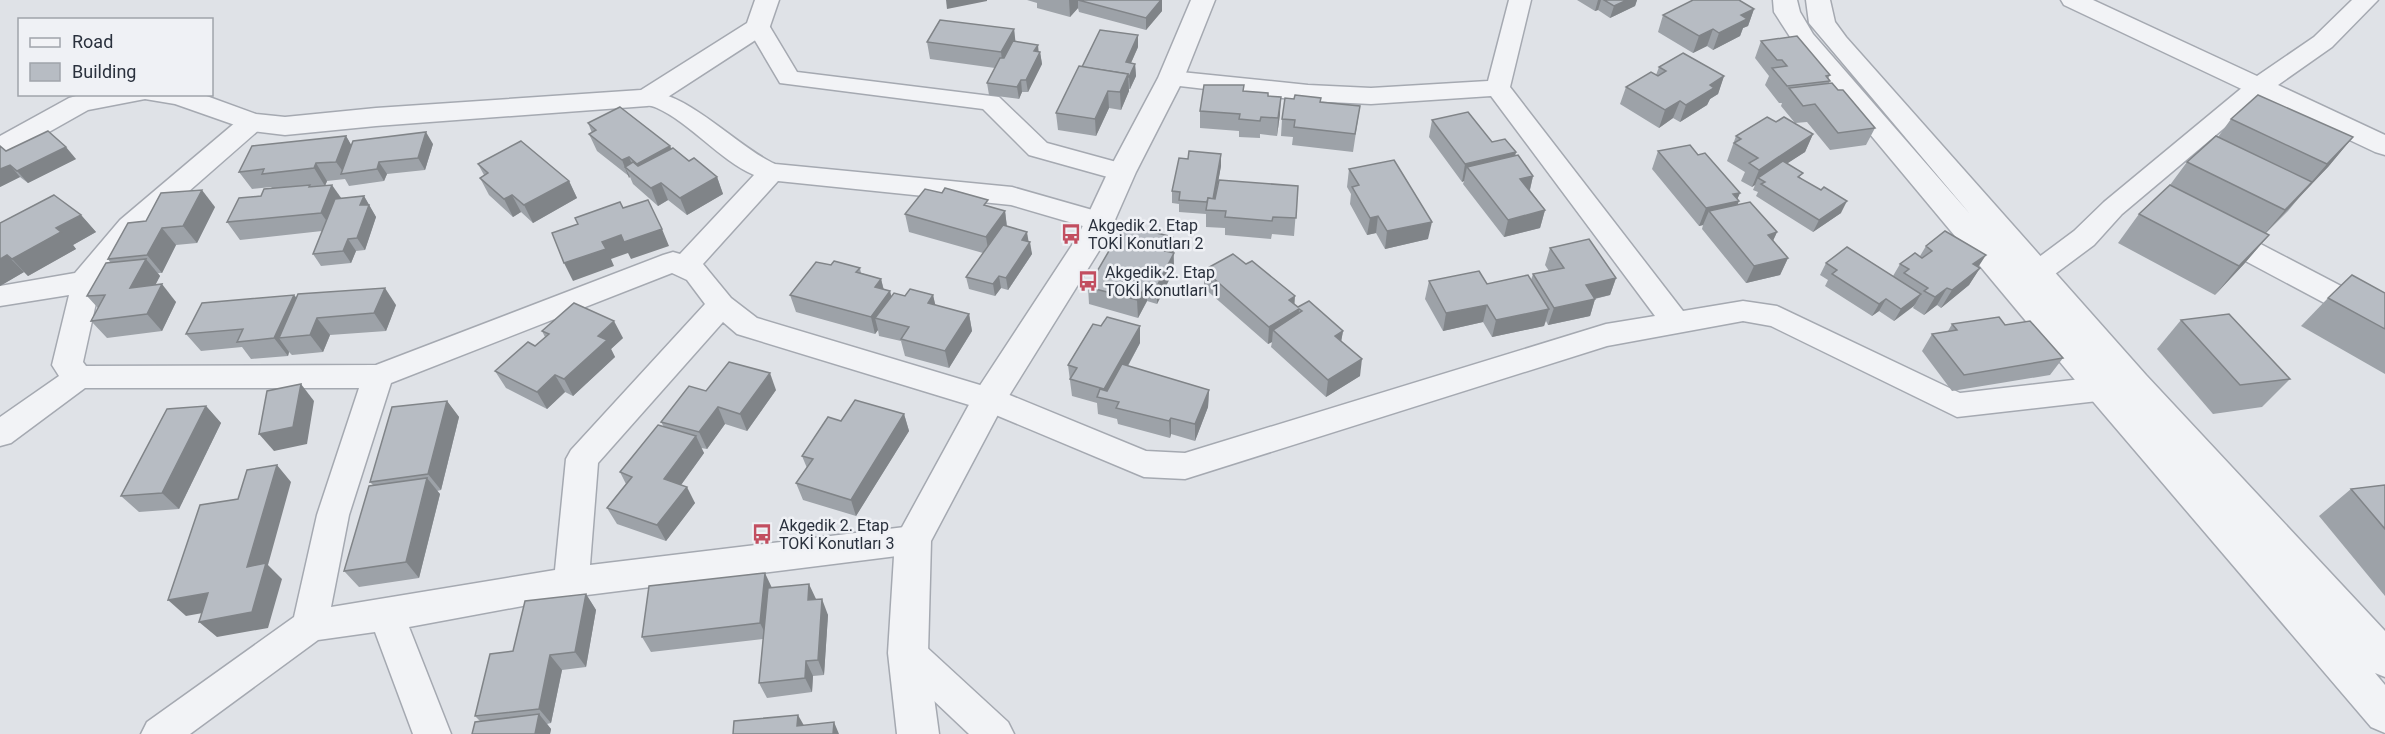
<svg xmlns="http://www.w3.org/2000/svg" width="2385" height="734" font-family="Roboto,sans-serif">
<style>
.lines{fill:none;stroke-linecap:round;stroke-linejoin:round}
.minor-casing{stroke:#a5a9b1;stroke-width:3}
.tertiary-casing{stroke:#a5a9b1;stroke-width:3}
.minor{fill:#f2f3f6;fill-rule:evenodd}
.tertiary{fill:#f2f3f6;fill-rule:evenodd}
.wall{fill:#9da2a8}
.shaded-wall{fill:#808488}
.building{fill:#b7bcc3;stroke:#808488;stroke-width:1.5}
.labels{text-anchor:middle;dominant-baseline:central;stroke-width:5;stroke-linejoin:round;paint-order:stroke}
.poi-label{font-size:16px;fill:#2a313d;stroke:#eff1f5;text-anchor:start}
</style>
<rect width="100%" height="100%" fill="#dfe2e7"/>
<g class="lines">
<g class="minor-casing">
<g id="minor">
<path d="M1509,0H1531L1510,87L1683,311L1743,301L1777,306L1960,393L2124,374L2135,378L2139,386L2135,394L2124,398L1957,417L1771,326L1743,321L1607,346L1185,479L1144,477L979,408L737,334L723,322L598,463L590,565L913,526L925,530L930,540L925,550L913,554L571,597L409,627L451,734H413L375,632L318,640L190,734H141L147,722L294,617L317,515L359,388H85L11,443L0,446V417L59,376L52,365L69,295L0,306V286L75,273L120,220L243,116L252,114L261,116L265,122L261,128L140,234L110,268L98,284L96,303L83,362L86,366L376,365L663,255L673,252L680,254L754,175C718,159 692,124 657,108C651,105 644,105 638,103L635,98L638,93C679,82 736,147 775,164L1012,187L1110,215L1114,222L1110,229L1100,231L1011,205L778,181L703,264L731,298L757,318L1000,391L1146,451L1185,453L1606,324L1655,316L1491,96L1371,104L1308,101L1171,85L1162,83L1159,78L1162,73L1171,71L1308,85L1371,88L1488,81ZM672,273L687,280L705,304L571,450L566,459L555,570L331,607L349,515L391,383Z"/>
<polygon points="759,20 767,22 797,72 999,97 1047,143 1131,166 1135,172 1131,178 1122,181 1029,155 983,109 780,83 747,27 751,22"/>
<polygon points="2258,80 2267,82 2270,87 2267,92 2122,214 2094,245 2047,280 2037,283 2027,280 2023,273 2027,266 2074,231 2104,202 2249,82"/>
<polygon points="2218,225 2228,227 2385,309 2385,333 2375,330 2208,241 2204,234 2208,227"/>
<polygon points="908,637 921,642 1008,722 1014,734 969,734 895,664 890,653 895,642"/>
</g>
</g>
<g class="tertiary-casing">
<g id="tertiary">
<polygon points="755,0 779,0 768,32 657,104 647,106 376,126 285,135 252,131 175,104 145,99 88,110 10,154 0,157 0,136 69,98 83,94 201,94 256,114 285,117 376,108 641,90 747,23"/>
<polygon points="1191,0 1215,0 1184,78 1136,172 1107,238 1002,407 931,541 928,653 939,734 897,734 888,653 895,540 977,390 1078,236 1108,172 1158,78"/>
<polygon points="1773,0 1797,0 1800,12 1813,34 1970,214 1809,23 1806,0 1830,0 1835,22 1846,37 2146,375 2385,631 2385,677 2375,673 2385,685 2385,733 2371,727 2090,398 1794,43 1774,12"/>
<polygon points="2061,0 2093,0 2257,76 2314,37 2352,0 2378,0 2332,47 2278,85 2385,135 2385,155 2375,152 2064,5"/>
</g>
</g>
<use href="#minor" class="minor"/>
<use href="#tertiary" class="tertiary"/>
</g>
<g class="wall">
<polygon points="1027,0 1162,0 1162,11 1146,30 1079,12 1078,8 1070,17 1037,8 1037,3"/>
<polygon points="1577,0 1637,0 1635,6 1610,18 1598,10 1595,11"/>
<polygon points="1754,9 1748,26 1743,28 1740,36 1713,50 1707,46 1693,53 1658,32 1663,15"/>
<polygon points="1014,29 1015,42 1040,52 1042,64 1028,92 1022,92 1019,99 989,95 987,83 995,68 930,59 927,42"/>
<polygon points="1761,41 1830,75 1828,79 1830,81 1829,83 1838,90 1875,128 1866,145 1830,150 1807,122 1795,123 1781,106 1782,103 1779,103 1765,85 1769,76 1755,58"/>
<polygon points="1138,47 1131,63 1135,64 1136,76 1130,89 1129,89 1129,91 1121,110 1109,108 1096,136 1058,130 1056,113 1082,67"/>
<polygon points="1659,67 1724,76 1718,94 1710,99 1707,105 1680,122 1673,118 1659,128 1620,104 1626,87 1656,75"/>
<polygon points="1244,91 1268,96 1280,114 1277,136 1260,134 1260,138 1239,137 1239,131 1200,128 1200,111"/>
<polygon points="1321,98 1321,102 1360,106 1353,152 1292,145 1293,137 1281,136 1282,119 1294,99"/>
<polygon points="2231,119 2353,137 2328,167 2307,188 2288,211 2266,233 2269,235 2244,264 2215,295 2118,243 2139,214 2170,185 2187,162 2218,137"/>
<polygon points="1432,120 1516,152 1515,155 1533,176 1530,190 1545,210 1540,228 1504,237 1463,184 1464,181 1462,182 1429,137"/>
<polygon points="1776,122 1813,134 1805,152 1787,163 1801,178 1841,213 1813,232 1756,196 1758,192 1753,190 1755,185 1752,187 1741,181 1745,172 1727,161 1736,136"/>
<polygon points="588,123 670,146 671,148 689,161 717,177 723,194 687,215 668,200 658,206 633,184 630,177 597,151 589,134 592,133"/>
<polygon points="346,136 351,145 433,144 425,170 387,174 384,181 349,186 345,179 327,181 325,186 341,199 364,196 376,217 365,250 356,251 351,263 321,266 313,254 322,231 240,240 227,222 261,196 272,188 271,187 252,189 239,172"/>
<polygon points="6,151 76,159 28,183 20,177 0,187"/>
<polygon points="1658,151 1698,155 1740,193 1737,199 1737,205 1777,232 1773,240 1788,258 1780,275 1746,283 1702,229 1703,225 1699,226 1652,169"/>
<polygon points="478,164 569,181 577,198 533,223 521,212 513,217 489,195 480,178 484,175"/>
<polygon points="1221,166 1216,192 1298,186 1294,236 1272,234 1271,239 1225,235 1225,228 1206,227 1206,214 1179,212 1179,204 1172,203 1172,191"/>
<polygon points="1349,169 1428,239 1385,249 1376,233 1367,235 1350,204 1351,194 1347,187"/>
<polygon points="215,207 197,243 176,245 162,273 158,273 160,276 155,285 176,302 162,331 107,338 91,321 98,308 87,296 110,262 108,259 146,221"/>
<polygon points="989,207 1005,211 1007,227 1028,242 1032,254 1008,290 1001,288 995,296 969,289 966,277 983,253 909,232 905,214"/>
<polygon points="81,215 96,232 73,245 76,249 28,276 24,272 0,286 0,223"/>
<polygon points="1173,237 1174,270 1157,304 1147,301 1138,318 1089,304 1088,287"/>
<polygon points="1926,246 1980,268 1969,285 1941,308 1937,305 1924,315 1913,308 1915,304 1894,321 1879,311 1872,316 1825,286 1828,280 1820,275 1826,263 1893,276 1900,264 1920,256"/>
<polygon points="1550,248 1616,278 1610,295 1595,299 1590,316 1548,325 1546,321 1544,326 1492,337 1483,322 1443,331 1425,299 1429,281 1487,284 1531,280 1533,274 1549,271 1545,265"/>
<polygon points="831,265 860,268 861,273 881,279 884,290 890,291 891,296 933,295 935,305 969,314 972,331 949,368 905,356 901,341 879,336 878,330 875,334 796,312 790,295"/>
<polygon points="1204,270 1294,305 1298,307 1343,331 1341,341 1360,376 1326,397 1271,347 1272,342 1268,344 1204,288"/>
<polygon points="2385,293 2385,374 2301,326 2328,298"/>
<polygon points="294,295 297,298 396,305 386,331 330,335 323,352 292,355 289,352 288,356 251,359 242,347 201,351 186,334"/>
<polygon points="2181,320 2290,379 2262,407 2213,414 2157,349"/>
<polygon points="1952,324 2005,325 2063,358 2050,375 1952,391 1922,351 1932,334 1948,331"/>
<polygon points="542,331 623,338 611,349 615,357 573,396 565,392 547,409 506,388 495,371 535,346 545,337"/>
<polygon points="1140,343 1128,366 1209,390 1208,407 1195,441 1171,434 1170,438 1118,424 1117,419 1098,414 1097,403 1072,396 1068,365"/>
<polygon points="776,390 747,431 725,424 707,449 701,448 704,453 681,485 695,503 666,541 617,524 607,508 626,484 620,472 664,427 661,422"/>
<polygon points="447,401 459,417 441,490 437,491 440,494 419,578 359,587 344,571 373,485 370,482"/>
<polygon points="206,406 221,423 179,509 139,512 121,496"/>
<polygon points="904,414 909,431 856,516 803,500 796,483 807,468 802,456 841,421"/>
<polygon points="2385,485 2385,596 2319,516 2351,489"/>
<polygon points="772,588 816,599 828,615 824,675 813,676 812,692 767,698 759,683 763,639 651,652 642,637"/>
<polygon points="586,594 596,610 586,667 562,670 551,723 547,724 551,729 550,734 472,734 480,721 475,716 513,651"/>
</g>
<g class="shaded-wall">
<polygon points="946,0 987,0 987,1 947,9"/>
<polygon points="1069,0 1085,0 1078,0 1078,8 1070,17"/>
<polygon points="1161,0 1162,0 1162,11 1146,30 1146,18"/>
<polygon points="1598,0 1601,0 1598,10 1595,11"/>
<polygon points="1627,0 1637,0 1635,6 1610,18 1614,6"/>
<polygon points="1754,9 1748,26 1743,28 1740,36 1713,50 1719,33 1741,15"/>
<polygon points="1014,29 1016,46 1003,69 1001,52"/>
<polygon points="1713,29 1707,46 1693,53 1699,36"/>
<polygon points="1138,35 1138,47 1126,74 1126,62"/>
<polygon points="1038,45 1039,55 1040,52 1042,64 1028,92 1026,80 1034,51"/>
<polygon points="1135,64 1136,76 1130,89 1129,77"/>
<polygon points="1128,74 1129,91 1121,110 1120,92"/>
<polygon points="1724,76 1718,94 1710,99 1707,105 1680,122 1686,105 1710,85"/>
<polygon points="1021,80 1022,92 1019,99 1017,87"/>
<polygon points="1108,91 1109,108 1096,136 1095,119"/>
<polygon points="1281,97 1280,114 1277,136 1278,118"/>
<polygon points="1680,101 1673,118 1659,128 1665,110"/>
<polygon points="426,132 433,144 425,170 418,158"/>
<polygon points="1813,134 1805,152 1762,180 1758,178 1755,185 1752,187 1759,170"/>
<polygon points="346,136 356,153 344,173 336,162"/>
<polygon points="2353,137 2328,167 2260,239 2285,210 2307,187 2327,164"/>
<polygon points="670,146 677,163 645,181 637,164"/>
<polygon points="66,147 76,159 28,183 17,171"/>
<polygon points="1516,152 1512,170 1467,167 1464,181 1462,182 1465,164"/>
<polygon points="1221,154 1221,166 1213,210 1212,203"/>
<polygon points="629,157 636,174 625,167 630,177 629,178 622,160"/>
<polygon points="379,162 387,174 384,181 377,169"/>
<polygon points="316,163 327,181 325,186 314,168"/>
<polygon points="10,165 20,177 0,187 0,169"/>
<polygon points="1533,176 1529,193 1520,179"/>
<polygon points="717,177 723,194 687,215 680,198"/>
<polygon points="569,181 577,198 533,223 524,205"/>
<polygon points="661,183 668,200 658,206 651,188"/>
<polygon points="332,185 344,202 333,230 321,213"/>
<polygon points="202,190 215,207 197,243 183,226"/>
<polygon points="1740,193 1736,202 1739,201 1732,219 1709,211 1703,225 1699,226 1706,208 1733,194"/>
<polygon points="512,195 521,212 513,217 504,199"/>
<polygon points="364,196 376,217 365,250 357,238 360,205"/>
<polygon points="1847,201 1841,213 1813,232 1819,220"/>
<polygon points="1545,210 1540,228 1504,237 1508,220"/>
<polygon points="1005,211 1007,228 989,255 986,237"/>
<polygon points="81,215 96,232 73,245 76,249 28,276 12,259 56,228"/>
<polygon points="1378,216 1376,233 1367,235 1370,218"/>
<polygon points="1432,222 1428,239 1385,249 1387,231"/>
<polygon points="162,228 176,245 162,273 147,255"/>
<polygon points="662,229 669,246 631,259 628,253 611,259 614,266 573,281 564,263 602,242 621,235"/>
<polygon points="1027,232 1029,244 1022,240"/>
<polygon points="1777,232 1769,250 1768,235"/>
<polygon points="2269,235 2244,264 2215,295 2239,266"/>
<polygon points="1173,237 1174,270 1157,304 1157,286 1165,251"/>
<polygon points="348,239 356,251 351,263 343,251"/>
<polygon points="1030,242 1032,254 1008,290 1006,278"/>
<polygon points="7,255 24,272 0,286 0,259"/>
<polygon points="1986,255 1975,272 1980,268 1969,285 1941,308 1952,290 1973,264"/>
<polygon points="1788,258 1780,275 1746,283 1754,266"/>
<polygon points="146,259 160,276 145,305 130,288"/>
<polygon points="999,276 1001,288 995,296 993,284"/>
<polygon points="1616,278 1610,295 1580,302 1586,285"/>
<polygon points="881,279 885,296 875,287"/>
<polygon points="162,284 176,302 162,331 147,314"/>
<polygon points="1147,284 1147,301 1138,318 1137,300"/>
<polygon points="385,288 396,305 386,331 374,313"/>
<polygon points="1947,288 1937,305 1924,315 1935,297"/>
<polygon points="890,291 894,308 875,318 878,330 875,334 871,317"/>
<polygon points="1921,294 1914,306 1894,321 1901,309"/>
<polygon points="294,295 307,312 279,338 289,352 288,356 274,338"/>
<polygon points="933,295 937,312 928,303"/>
<polygon points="1295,296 1294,312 1299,309 1298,326 1273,330 1272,342 1268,344 1269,327 1289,300"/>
<polygon points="1595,299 1590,316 1548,325 1554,308"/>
<polygon points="1886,299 1879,311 1872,316 1879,304"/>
<polygon points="1487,305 1483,322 1443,331 1446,313"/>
<polygon points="1549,309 1544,326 1492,337 1496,320"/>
<polygon points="969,314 972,331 949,368 945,351"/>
<polygon points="317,318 330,335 323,352 310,335"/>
<polygon points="614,321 623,338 611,349 615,357 573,396 564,379 598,336"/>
<polygon points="1140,326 1140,343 1109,400 1105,399 1104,389"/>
<polygon points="1343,331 1340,348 1335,336"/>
<polygon points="1362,359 1360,376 1326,397 1328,380"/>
<polygon points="770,373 776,390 747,431 740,414"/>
<polygon points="555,375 565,392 547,409 537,392"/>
<polygon points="301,384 314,401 307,444 274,451 259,434"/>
<polygon points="1209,390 1208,407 1195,441 1195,424"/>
<polygon points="447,401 459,417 441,490 428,474"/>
<polygon points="206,406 221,423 179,509 162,493"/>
<polygon points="718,407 725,424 707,449 699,432"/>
<polygon points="904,414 909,431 856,516 851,500"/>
<polygon points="1171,418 1171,434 1170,438 1169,421"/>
<polygon points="696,436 704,453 673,496 664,479"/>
<polygon points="277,465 291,482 268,565 282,579 268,628 217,637 199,622 247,567"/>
<polygon points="427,478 440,494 419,578 406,562"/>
<polygon points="687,487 695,503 666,541 657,525"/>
<polygon points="765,573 772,588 768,639 760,623"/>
<polygon points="809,584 816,599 808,600"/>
<polygon points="208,593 225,609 186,616 168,600"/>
<polygon points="586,594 596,610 586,667 575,652"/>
<polygon points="822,599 828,615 824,675 818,660"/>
<polygon points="550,655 562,670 551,723 539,709"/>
<polygon points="806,661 813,676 812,692 805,678"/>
<polygon points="539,714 551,729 550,734 535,734"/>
<polygon points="798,715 806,729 797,726"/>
<polygon points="834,722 839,734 833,734"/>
</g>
<g class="building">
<polygon points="1078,0 1161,0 1146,18"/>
<polygon points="1604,0 1627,0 1614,6"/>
<polygon points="1693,0 1739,0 1754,9 1741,15 1747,19 1719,33 1713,29 1699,36 1663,15"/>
<polygon points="940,20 1014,29 1001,52 927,42"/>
<polygon points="1100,30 1138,35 1126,62 1135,64 1129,77 1128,77 1128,74 1082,67"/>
<polygon points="1797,36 1830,75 1826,76 1830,81 1787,86 1772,68 1787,66 1782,60 1777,60 1761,41"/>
<polygon points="1013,41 1038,45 1034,51 1040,52 1026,80 1021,80 1017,87 987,83 1000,58 1004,58"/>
<polygon points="1683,53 1724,76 1710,85 1714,88 1686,105 1680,101 1665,110 1626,87 1651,72 1658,76 1666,71 1659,67"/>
<polygon points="1079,66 1128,74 1120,92 1108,91 1095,119 1056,113"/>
<polygon points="1832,83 1838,90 1843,90 1875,128 1838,133 1815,104 1803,106 1789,88"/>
<polygon points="1204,85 1244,85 1243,91 1268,93 1268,96 1281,97 1278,118 1261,117 1260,121 1239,119 1240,114 1200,111"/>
<polygon points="1295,95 1321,98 1320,102 1360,106 1355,134 1294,127 1295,120 1282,119 1285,98 1294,99"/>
<polygon points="2258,95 2353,137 2327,164 2231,119"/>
<polygon points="620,107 670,146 637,164 629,157 622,160 589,134 596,130 588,123"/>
<polygon points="1468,112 1492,142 1505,139 1516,152 1465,164 1432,120"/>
<polygon points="1767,117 1776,122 1784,117 1813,134 1759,170 1749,163 1758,158 1734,143 1741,139 1736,136"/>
<polygon points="48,131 66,147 17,171 10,165 0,169 0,146 6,151"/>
<polygon points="426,132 418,158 379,162 377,169 341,174 353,141"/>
<polygon points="346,136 336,162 316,163 314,168 262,174 264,169 239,172 252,146"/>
<polygon points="2216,136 2312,182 2285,210 2187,162"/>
<polygon points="521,141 569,181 524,205 512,195 504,199 480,178 488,173 478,164"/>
<polygon points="1690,145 1698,155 1705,153 1740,193 1733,194 1739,201 1706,208 1658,151"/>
<polygon points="673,148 689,161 694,158 717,177 680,198 661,183 651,188 625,167 633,162 638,166"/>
<polygon points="1189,151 1221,154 1213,199 1208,198 1207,202 1179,200 1180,192 1172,191 1179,158 1188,159"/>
<polygon points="1518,155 1533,176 1520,179 1545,210 1508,220 1467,167"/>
<polygon points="1394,160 1432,222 1387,231 1378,216 1370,218 1352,187 1359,185 1349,169"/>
<polygon points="1783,161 1803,173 1798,177 1821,190 1824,187 1847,201 1819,220 1761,184 1765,182 1758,178"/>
<polygon points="1219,180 1298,186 1296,218 1273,217 1272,221 1225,217 1226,211 1206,210 1208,198 1215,199"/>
<polygon points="310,185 309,187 332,185 321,213 227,222 239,198 261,196 264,189"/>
<polygon points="2170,185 2269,235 2239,266 2139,214"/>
<polygon points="945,188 988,200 984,205 1005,211 986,237 905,214 925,189 942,193"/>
<polygon points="202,190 183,226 162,228 147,255 108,259 128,223 146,221 161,193"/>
<polygon points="54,195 81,215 56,228 61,232 12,259 7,255 0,259 0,223"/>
<polygon points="364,196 360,205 369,205 357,238 348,239 343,251 313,254 335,199"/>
<polygon points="648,200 662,229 624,242 621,235 602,242 606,249 564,263 552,233 578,224 575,218 620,202 623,208"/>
<polygon points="1750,202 1777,232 1768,235 1788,258 1754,266 1709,211"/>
<polygon points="1003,225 1027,232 1022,240 1030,242 1006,278 999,276 993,284 966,277"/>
<polygon points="1124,225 1173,237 1165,251 1174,253 1157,286 1147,284 1137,300 1088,287"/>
<polygon points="1945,231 1986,255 1973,264 1980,268 1952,290 1947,288 1935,297 1924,291 1928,288 1904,273 1909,269 1900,264 1915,253 1922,258 1932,251 1926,246"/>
<polygon points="1589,239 1616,278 1586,285 1595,299 1554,308 1533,274 1564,268 1550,248"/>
<polygon points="1847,247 1921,294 1901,309 1886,299 1879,304 1832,274 1837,270 1826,263"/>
<polygon points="1233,254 1246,264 1252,261 1295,296 1289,300 1298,307 1309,301 1343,331 1335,336 1362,359 1328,380 1273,330 1302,311 1299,309 1269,327 1204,270"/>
<polygon points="146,259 130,288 162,284 147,314 91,321 105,295 87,296 106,263"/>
<polygon points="834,261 860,268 856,272 881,279 875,287 890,291 871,317 790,295 816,262 831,265"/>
<polygon points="1479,271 1487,284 1528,275 1549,309 1496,320 1487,305 1446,313 1429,281"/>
<polygon points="2352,275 2385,293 2385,329 2328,298"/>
<polygon points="385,288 374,313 317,318 310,335 279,338 298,294"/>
<polygon points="910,289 933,295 928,303 969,314 945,351 901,339 909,327 875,318 894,293 905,296"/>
<polygon points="294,295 274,338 237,342 243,329 186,334 202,303"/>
<polygon points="574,303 614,321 598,336 607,340 564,379 555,375 537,392 495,371 528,342 535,346 549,334 542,331"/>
<polygon points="2229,314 2290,379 2240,385 2181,320"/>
<polygon points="1107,317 1140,326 1104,389 1070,379 1077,368 1068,365 1093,324 1101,326"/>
<polygon points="1999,317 2005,325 2030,321 2063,358 1964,375 1932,334 1957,330 1952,324"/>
<polygon points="729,362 770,373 740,414 718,407 699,432 661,422 689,386 706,391"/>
<polygon points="1122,364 1209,390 1195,424 1171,418 1169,421 1116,408 1119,402 1097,397 1100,389 1107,391"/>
<polygon points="301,384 293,427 259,434 267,391"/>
<polygon points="855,400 904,414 851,500 796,483 813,459 802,456 828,417 841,421"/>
<polygon points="447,401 428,474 370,482 392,407"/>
<polygon points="206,406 162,493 121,496 167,409"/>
<polygon points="658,425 696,436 664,479 687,487 657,525 607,508 632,477 620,472"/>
<polygon points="277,465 247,567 266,563 252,612 199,622 208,593 168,600 200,505 238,499 247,470"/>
<polygon points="427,478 406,562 344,571 369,486"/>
<polygon points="2385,485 2385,529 2351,489"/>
<polygon points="765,573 760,623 642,637 649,586"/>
<polygon points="809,584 808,600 822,599 818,660 806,661 805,678 759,683 768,588"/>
<polygon points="586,594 575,652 550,655 539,709 475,716 490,654 513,651 525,601"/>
<polygon points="539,714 535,734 472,734 475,722"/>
<polygon points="798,715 797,726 834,722 833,734 733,734 734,721"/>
</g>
<defs>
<g id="bus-bare" transform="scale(1.62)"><path d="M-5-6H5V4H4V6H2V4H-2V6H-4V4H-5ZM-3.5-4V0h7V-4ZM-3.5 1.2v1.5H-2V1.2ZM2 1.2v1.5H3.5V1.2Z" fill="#c24e60" stroke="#eff1f5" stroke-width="2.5" paint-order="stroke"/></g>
</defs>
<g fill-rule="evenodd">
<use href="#bus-bare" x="1071" y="234"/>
<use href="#bus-bare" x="1088" y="281"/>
<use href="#bus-bare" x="762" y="534"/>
</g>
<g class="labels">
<g class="poi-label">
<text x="1088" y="225">Akgedik 2. Etap<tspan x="1088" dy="18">TOKİ Konutları 2</tspan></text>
<text x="1105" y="272">Akgedik 2. Etap<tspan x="1105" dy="18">TOKİ Konutları 1</tspan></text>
<text x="779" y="525">Akgedik 2. Etap<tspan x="779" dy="18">TOKİ Konutları 3</tspan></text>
</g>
</g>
<rect x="18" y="18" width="195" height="78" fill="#eff1f5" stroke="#a0a4ab" stroke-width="1.5"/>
<rect x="30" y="38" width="30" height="9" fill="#f2f3f6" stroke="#a0a4ab" stroke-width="1.5"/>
<text x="72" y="48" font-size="18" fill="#2a313d">Road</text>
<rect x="30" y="63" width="30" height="18" fill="#b7bcc3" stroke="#a0a4ab" stroke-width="1.5"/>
<text x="72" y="78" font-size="18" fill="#2a313d">Building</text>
</svg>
